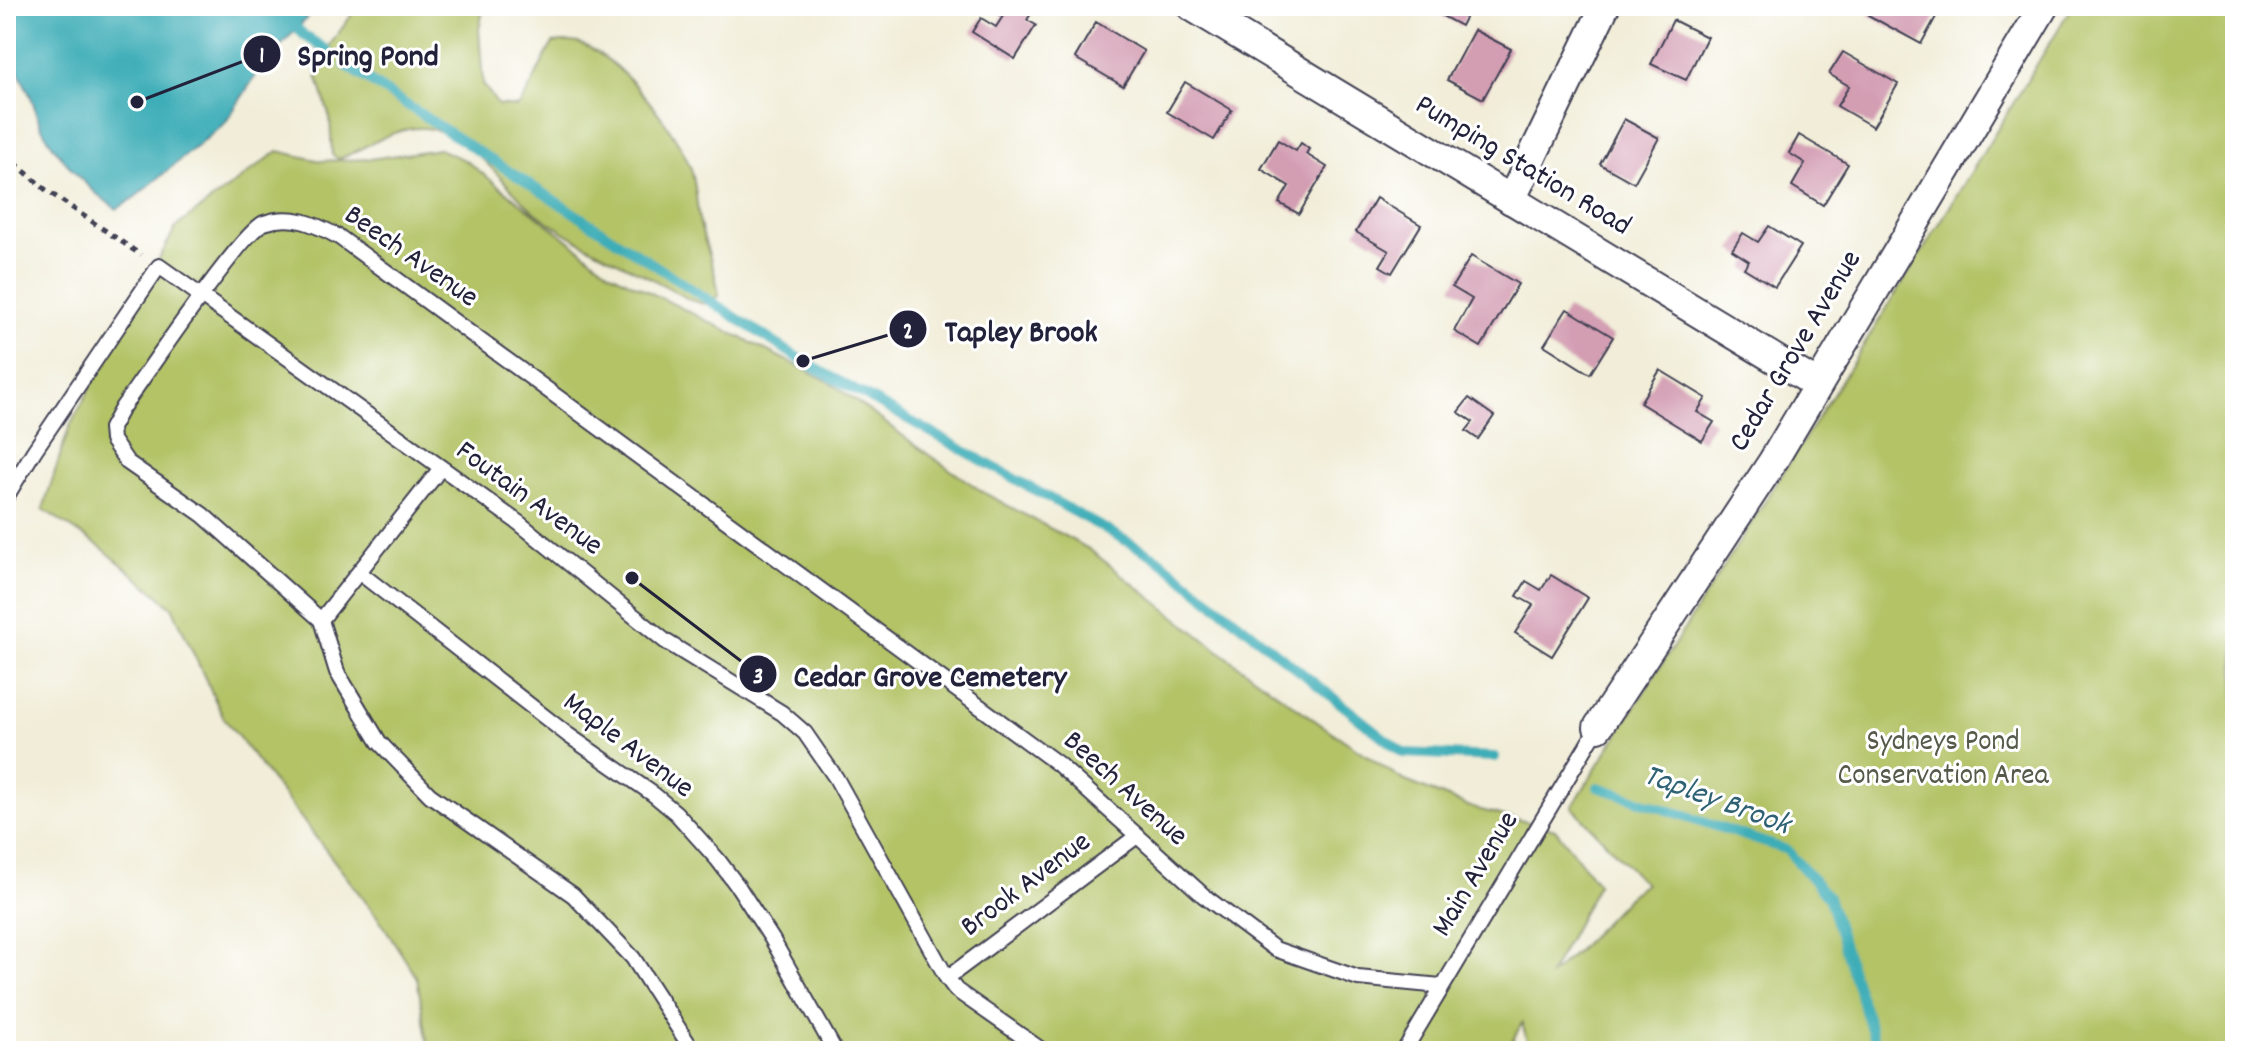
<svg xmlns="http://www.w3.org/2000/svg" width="2241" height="1057" font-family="Dekko,sans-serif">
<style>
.green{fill:#b3c366;stroke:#6a7250;stroke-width:2}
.water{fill:#3dadb7;stroke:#306879;stroke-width:2}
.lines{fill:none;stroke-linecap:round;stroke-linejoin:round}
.stream{stroke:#3dadb7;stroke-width:10}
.building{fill:#d39db2}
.service-casing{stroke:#414053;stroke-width:18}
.minor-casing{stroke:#414053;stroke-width:32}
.path{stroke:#414053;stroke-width:5;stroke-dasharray:6 6;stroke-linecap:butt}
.service{stroke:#fff;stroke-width:14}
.minor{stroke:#fff;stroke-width:28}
.labels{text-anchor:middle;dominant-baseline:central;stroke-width:6;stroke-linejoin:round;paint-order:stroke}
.street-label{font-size:30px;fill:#22223b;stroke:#fff}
.park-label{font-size:30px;fill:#555a4a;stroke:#fff}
.water-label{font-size:32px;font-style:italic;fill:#2e6173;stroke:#fff}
.leader{fill:none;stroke:#22223b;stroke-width:3}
.callout-dot{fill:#22223b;stroke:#fff;stroke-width:3}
.mark-label{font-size:24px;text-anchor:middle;font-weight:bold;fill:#fff}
.callout-label{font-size:32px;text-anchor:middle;font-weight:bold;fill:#22223b;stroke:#fff;stroke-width:6;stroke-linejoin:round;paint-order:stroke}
</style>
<rect width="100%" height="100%" fill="#fff"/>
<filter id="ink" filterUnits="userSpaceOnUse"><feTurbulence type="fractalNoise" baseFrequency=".0125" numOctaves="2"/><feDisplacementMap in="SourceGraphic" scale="16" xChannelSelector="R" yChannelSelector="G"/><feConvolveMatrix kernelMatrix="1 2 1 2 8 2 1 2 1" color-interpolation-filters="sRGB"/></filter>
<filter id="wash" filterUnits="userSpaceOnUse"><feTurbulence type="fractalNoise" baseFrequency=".006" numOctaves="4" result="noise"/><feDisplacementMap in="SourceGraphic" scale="32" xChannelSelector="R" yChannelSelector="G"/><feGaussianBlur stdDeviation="1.8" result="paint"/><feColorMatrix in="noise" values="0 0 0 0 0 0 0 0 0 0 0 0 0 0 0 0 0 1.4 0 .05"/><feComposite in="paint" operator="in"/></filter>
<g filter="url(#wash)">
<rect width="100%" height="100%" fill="#f1edd8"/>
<g class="green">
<path d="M358,6H484L479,29L483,84L498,105L518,107C534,87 539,64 553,43C561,42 570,41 578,43C619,56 677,130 691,169C697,187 696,207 700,224C706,249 716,270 719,296L704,304L690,300C640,269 582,249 535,212C501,184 472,133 425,128C393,126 367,148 339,159L332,155L330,118L317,76V63Z"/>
<path d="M2072,6H2235V1051H1530L1522,1023L1507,1051H429L417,978L382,923L223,717L172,607L102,548L43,509L69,428L176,227L278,151L321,161L370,159L439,149L465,160L611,273L830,382L929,455L986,494L1089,549L1232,661L1323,726L1403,780L1473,808L1555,829L1598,884L1549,976L1577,951L1630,895L1645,884L1572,807C1739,540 1911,276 2072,6Z"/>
</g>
<path class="water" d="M7,6H318L262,66L225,123L134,198L117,209C90,192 57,156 42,128C36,117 35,104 29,93C12,57 0,50 7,6Z"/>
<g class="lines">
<g class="stream">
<polyline points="275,6 305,36 327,50"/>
<polyline points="345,65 803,361 1157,558 1403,753 1495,757"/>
<polyline points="1598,787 1787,850 1828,897 1875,1042 1883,1051"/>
</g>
</g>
<g id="blocks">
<g class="building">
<polygon points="988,6 1036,6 1027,20 1036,25 1015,59 972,32 981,18 996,27 1003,16"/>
<polygon points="1430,6 1471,6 1461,26 1429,9"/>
<polygon points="1873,6 1942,6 1921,44 1868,15"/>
<polygon points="1673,20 1707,37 1686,80 1651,64"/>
<polygon points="1096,22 1144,51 1123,86 1075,58"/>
<polygon points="1474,30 1511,49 1483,99 1447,80"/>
<polygon points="1843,52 1898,84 1873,127 1837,106 1849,86 1829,74"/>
<polygon points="1185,82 1232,110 1214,140 1167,112"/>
<polygon points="1624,119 1659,138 1634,183 1600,164"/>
<polygon points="1799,135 1848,164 1823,205 1792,186 1805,163 1789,153"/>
<polygon points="1278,140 1296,151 1301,143 1309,149 1306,154 1327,167 1299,214 1279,203 1289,186 1261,169"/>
<polygon points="1376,198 1421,225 1392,273 1380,266 1389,251 1356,232"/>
<polygon points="1769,226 1801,246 1775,287 1744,268 1749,261 1732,250 1743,233 1758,242"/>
<polygon points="1471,256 1518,284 1481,347 1454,331 1472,299 1452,287"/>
<polygon points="1567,309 1613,337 1590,374 1544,345"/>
<polygon points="1660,370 1706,398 1697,412 1714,422 1702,441 1640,403"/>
<polygon points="1469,398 1494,416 1478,439 1466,431 1473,422 1458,412"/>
<polygon points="1551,575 1588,598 1552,656 1515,633 1533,605 1517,596 1526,581 1541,590"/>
</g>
</g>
</g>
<g filter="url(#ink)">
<use href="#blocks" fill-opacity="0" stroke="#414053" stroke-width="2"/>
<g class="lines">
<g class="service-casing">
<g id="service">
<polyline points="6,497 34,451 159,266 519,523 665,641 782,713 805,733 836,778 947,978 956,990 1043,1051"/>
<polyline points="360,573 568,735 653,794 676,813 718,860 739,888 772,939 835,1051"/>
<polyline points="321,620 441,468"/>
<polyline points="947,978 1137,836"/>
<path d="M693,1051L633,958L573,895L430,795L379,742L337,672L321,620L203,515L127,462L112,440L111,428L122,408C142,380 242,231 264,223C292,213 315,224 339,237L1058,764L1204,896L1275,949L1358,978L1441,986"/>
<polyline points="1404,1051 1598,727"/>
</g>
</g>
<g class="minor-casing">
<g id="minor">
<polyline points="1191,6 1818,385"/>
<polyline points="1511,200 1605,6"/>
<polyline points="1598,727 1773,461 2044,6"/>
</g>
</g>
<polyline class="path" points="6,155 46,190 141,255"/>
<use href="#service" class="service"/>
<use href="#minor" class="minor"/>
</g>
</g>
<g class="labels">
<g class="street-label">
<text transform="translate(1522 167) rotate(31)">Pumping Station Road</text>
<text transform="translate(410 258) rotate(35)">Beech Avenue</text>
<text transform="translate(1797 352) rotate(-59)">Cedar Grove Avenue</text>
<text transform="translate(528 500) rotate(36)">Foutain Avenue</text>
<text transform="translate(627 747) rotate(37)">Maple Avenue</text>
<text transform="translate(1124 790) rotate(42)">Beech Avenue</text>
<text transform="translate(1477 875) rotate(-59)">Main Avenue</text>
<text transform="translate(1027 886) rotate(-37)">Brook Avenue</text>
</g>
<g class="park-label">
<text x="1943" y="743">Sydneys Pond<tspan x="1943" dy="34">Conservation Area</tspan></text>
</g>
<g class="water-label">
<text transform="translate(1716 802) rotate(20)">Tapley Brook</text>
</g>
</g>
<path class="leader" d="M137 102L262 54M803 361L908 329M632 578L758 674"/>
<g class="callout-dot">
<circle cx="137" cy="102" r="8"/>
<circle cx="803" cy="361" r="8"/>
<circle cx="632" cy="578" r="8"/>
<circle cx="262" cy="54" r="20"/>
<circle cx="908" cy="329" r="20"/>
<circle cx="758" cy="674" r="20"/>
</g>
<g class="mark-label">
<text x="262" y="62">1</text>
<text x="908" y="338">2</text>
<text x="758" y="683">3</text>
</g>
<g class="callout-label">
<text x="368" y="65">Spring Pond</text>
<text x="1021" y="341">Tapley Brook</text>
<text x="930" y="686">Cedar Grove Cemetery</text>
</g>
<rect width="2241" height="1057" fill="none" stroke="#fff" stroke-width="32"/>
</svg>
